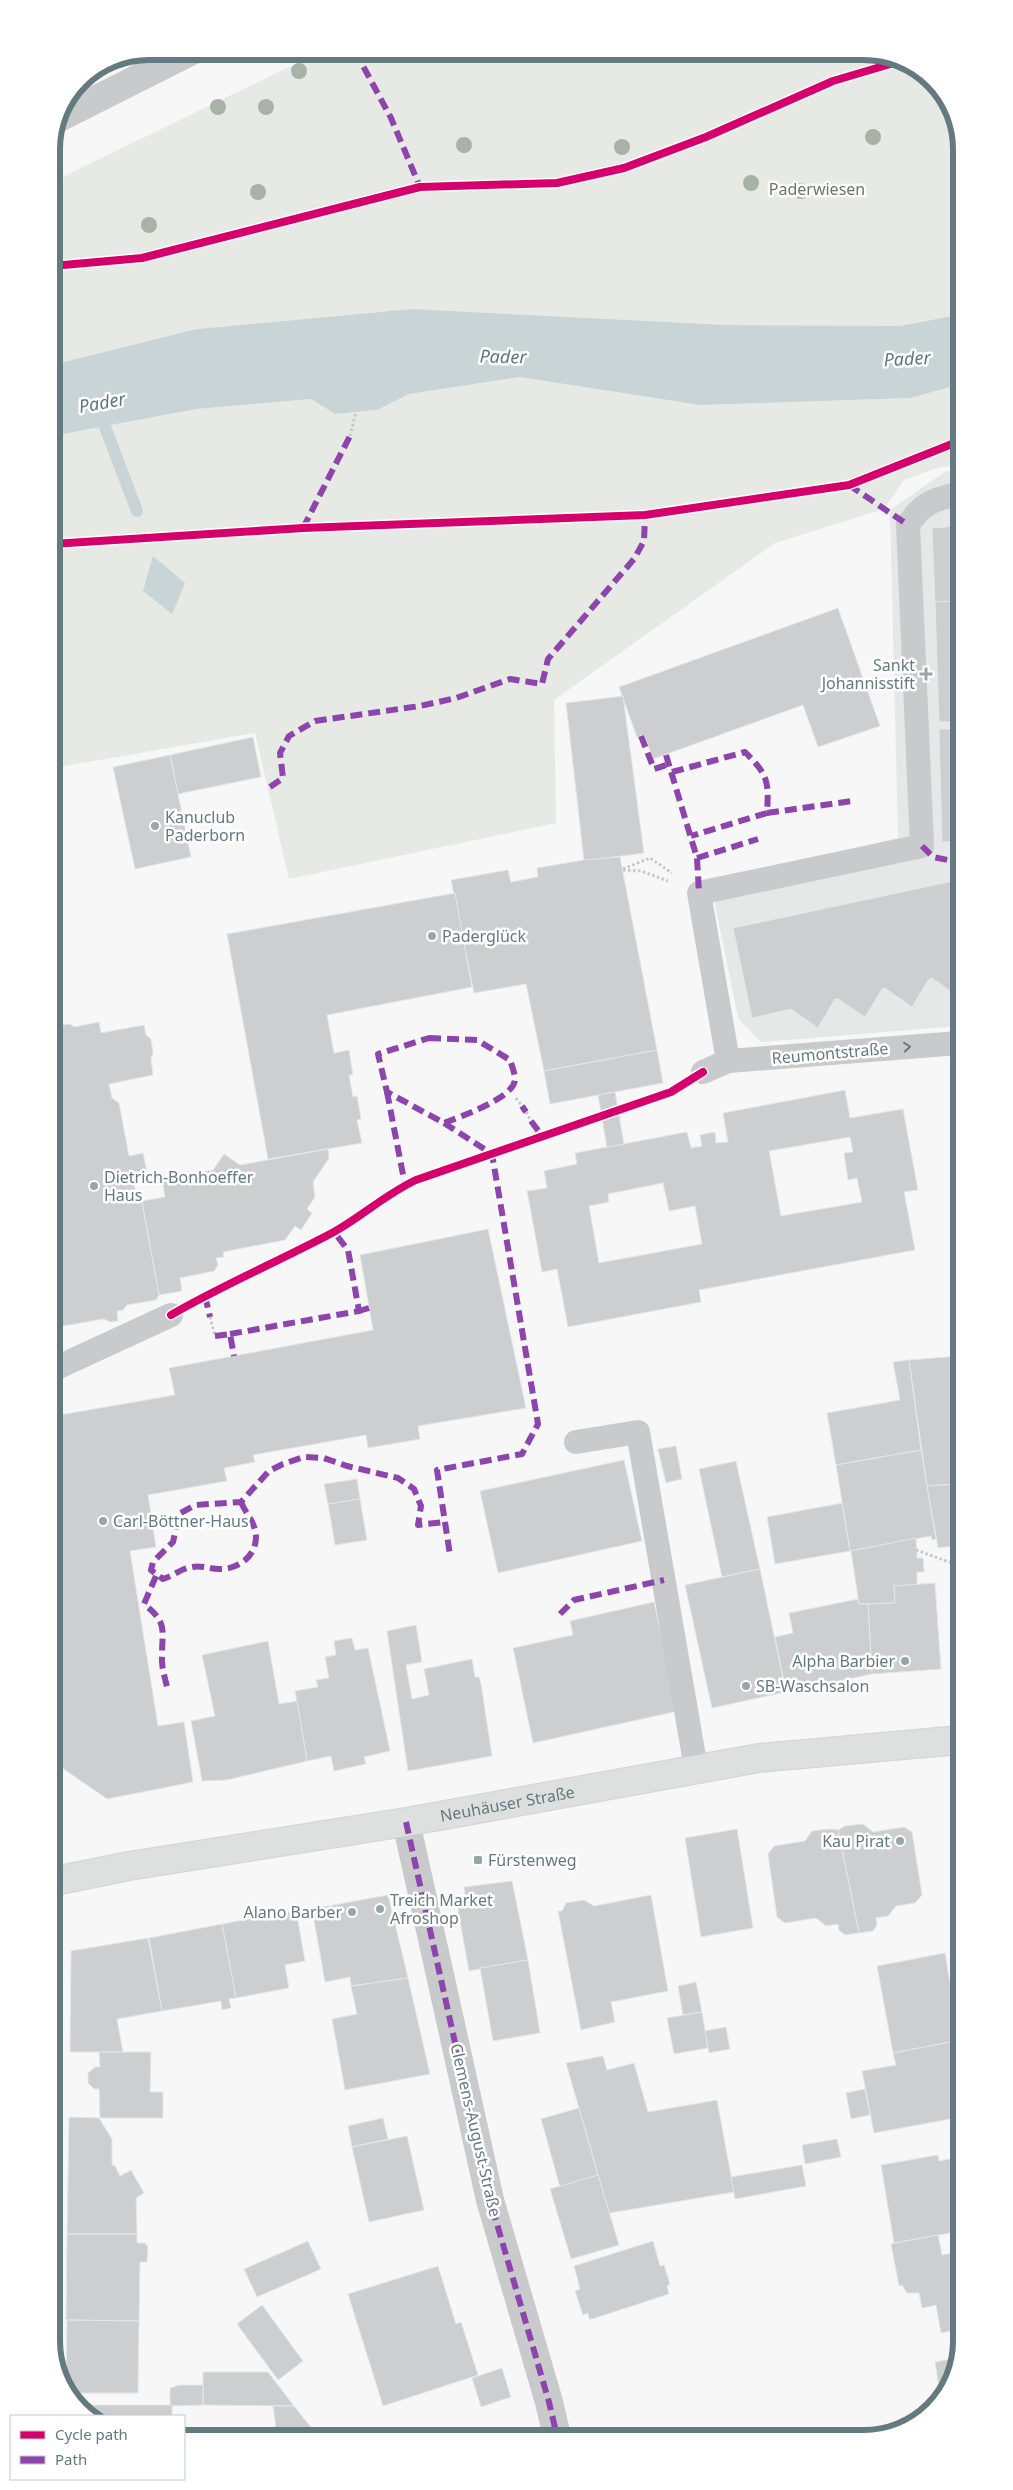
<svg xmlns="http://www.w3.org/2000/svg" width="1013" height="2490" font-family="'Noto Sans',sans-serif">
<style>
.built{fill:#e6e8e7}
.green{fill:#e6e9e4}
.water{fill:#c8d4d5}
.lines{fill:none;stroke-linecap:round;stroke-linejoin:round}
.stream{stroke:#c8d4d5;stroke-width:12}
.building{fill:#cccecf;stroke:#e6e6e6;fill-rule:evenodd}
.secondary-casing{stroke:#d2d3d4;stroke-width:30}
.path{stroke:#c7c9c9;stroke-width:3;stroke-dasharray:2.5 2.5;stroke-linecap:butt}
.service{stroke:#c8cacb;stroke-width:24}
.minor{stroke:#c8cacb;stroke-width:28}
.secondary{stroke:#dedfdf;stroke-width:28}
.quiet{stroke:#8e44ad;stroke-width:6;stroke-dasharray:12 6;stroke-linecap:butt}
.cycleway-casing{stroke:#fff;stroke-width:11}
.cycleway{stroke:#d6006c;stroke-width:8}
.tree{fill:#a9b2a6}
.oneway{stroke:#647a81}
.poi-dot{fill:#97a6aa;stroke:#fff;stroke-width:2}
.labels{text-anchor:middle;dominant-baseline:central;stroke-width:5;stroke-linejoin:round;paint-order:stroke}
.park-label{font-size:16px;fill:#6a7963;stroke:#fff}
.poi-label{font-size:16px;fill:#647a81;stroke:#fff;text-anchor:start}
.street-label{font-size:16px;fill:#647a81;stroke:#fff}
.water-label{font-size:18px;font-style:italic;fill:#5e787b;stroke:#fff}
.rim{fill:none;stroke:#647a81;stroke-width:6}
</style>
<rect width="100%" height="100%" fill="#f7f7f7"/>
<polygon class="built" points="946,471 957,471 959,1026 761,1042 738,1018 711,884 898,838 890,510"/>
<g class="green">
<polygon points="322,51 870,51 924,72 957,118 957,315 900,326 727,325 412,309 197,329 52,365 52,182"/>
<polygon points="519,377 700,405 911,398 957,385 957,466 940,467 904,480 884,509 775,543 554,700 556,823 289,879 255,733 53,768 52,436 197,409 311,399 335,414 377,410 409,394"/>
</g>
<g class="water">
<polygon points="412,309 727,325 900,326 957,315 957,385 911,398 700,405 519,377 409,394 377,410 335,414 311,399 197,409 52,436 52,365 197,329"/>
<polygon points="153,556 185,583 172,614 143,591"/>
</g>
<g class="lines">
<polyline class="stream" points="99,411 137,511"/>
</g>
<g class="building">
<polygon points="958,526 958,601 935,602 932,528"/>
<polygon points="958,601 958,722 939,722 935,602"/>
<polygon points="838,608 880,726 818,747 803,705 653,759 644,735 637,737 619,687"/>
<polygon points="623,696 644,853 584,861 566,703"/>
<polygon points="939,729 958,729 958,841 942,842"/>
<polygon points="253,737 261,777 178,794 170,755"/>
<polygon points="170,755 191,857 135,869 113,767"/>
<polygon points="620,857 657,1050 544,1071 526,984 474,993 451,880 508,870 511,882 538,877 537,868 584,860"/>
<polygon points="958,880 959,997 932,978 929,979 912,1007 885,988 882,989 865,1017 838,999 835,999 818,1028 791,1009 752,1018 733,928"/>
<polygon points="455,893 472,987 327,1015 334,1053 349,1050 353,1075 349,1075 353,1097 357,1096 361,1119 357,1120 362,1143 268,1159 227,934"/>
<polygon points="99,1022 101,1033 144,1025 146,1035 151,1039 153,1053 151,1058 153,1075 109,1084 112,1098 119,1103 129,1156 143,1153 147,1172 133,1174 136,1197 142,1201 159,1295 156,1300 127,1305 123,1310 117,1311 118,1321 110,1322 104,1319 57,1327 54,1326 53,1029 55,1026 70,1024 74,1027"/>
<polygon points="657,1050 663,1083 550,1104 544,1071"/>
<path d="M845,1090L850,1118L903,1109L918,1190L904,1192L915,1250L699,1290L701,1302L568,1327L557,1269L542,1272L527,1191L547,1188L544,1171L577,1164L575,1153L687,1132L691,1148L702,1146L700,1135L715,1132L716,1143L728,1142L723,1113ZM850,1137L853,1152L844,1153L848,1180L857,1178L862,1202L781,1216L769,1151ZM663,1183L669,1211L695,1206L702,1244L599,1263L589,1206L609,1202L608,1194Z"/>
<polygon points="615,1092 624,1144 607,1147 598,1095"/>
<polygon points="328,1149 329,1158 313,1182 315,1197 307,1209 312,1213 301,1230 295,1226 285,1240 223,1252 224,1257 216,1258 218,1265 214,1271 180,1278 182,1291 159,1295 142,1201 165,1197 162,1179 213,1170 224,1154 240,1165"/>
<polygon points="488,1229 526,1408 418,1426 420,1439 368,1448 366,1435 253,1455 255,1462 224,1468 227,1481 148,1495 156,1547 130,1551 158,1726 184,1722 193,1782 107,1799 58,1765 55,1738 54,1416 175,1395 169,1368 373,1330 360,1255"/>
<polygon points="959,1356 960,1484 927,1486 909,1360"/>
<polygon points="909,1360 921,1450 836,1465 827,1413 900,1400 893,1362"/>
<polygon points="676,1446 682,1479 666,1483 658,1449"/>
<polygon points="921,1450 936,1539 932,1540 931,1536 850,1551 836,1465"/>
<polygon points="624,1460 642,1541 498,1573 480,1491"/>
<polygon points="736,1461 760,1569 722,1577 699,1469"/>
<polygon points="357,1479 360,1499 328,1504 324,1484"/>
<polygon points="960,1484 960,1545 938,1548 927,1486"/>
<polygon points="360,1499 367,1540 335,1545 328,1504"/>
<polygon points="842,1503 850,1551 775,1564 767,1517"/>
<polygon points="916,1538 917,1558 923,1558 924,1572 917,1572 917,1585 894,1586 895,1603 859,1604 851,1551"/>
<polygon points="760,1569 786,1692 712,1708 685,1585"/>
<polygon points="935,1583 941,1669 872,1674 868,1604 895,1603 894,1586"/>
<polygon points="858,1599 859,1604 868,1604 872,1674 786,1692 775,1637 793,1633 789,1613"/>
<polygon points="654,1602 678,1711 533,1743 513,1648 573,1635 570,1621"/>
<polygon points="416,1625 422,1662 406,1665 412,1699 429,1695 424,1669 472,1659 475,1677 479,1677 481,1684 492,1756 408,1771 387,1631"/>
<polygon points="352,1638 355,1650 368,1648 390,1751 364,1757 366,1764 334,1771 331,1756 307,1761 295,1691 318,1687 316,1680 329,1678 325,1657 336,1655 334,1641"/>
<polygon points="268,1641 279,1704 297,1701 307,1761 227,1780 202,1781 191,1721 215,1716 202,1655"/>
<polygon points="863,1824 873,1832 904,1827 912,1832 922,1895 915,1903 896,1906 888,1916 876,1918 877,1925 873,1931 859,1933 838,1830 845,1826"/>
<polygon points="737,1829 753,1928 701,1937 685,1838"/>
<polygon points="830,1829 838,1830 859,1933 845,1935 839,1930 838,1924 826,1926 816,1918 785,1923 777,1917 768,1854 774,1846 805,1841 812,1831"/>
<polygon points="512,1881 528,1960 469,1971 457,1904 466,1902 464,1887"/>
<polygon points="388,1895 408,1978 351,1986 350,1977 325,1982 312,1909"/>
<polygon points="651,1895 668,1991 611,2002 615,2022 581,2030 558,1911 562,1911 566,1903 584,1900 594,1906"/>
<polygon points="296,1910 305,1961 285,1965 289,1988 236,1998 222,1924"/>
<polygon points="222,1924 236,1998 229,1999 231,2008 222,2010 221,2001 162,2011 149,1938"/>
<polygon points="148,1938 162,2011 117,2019 123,2052 70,2052 71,1951"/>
<polygon points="945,1953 951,1989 959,1994 961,2006 956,2014 961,2040 893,2053 877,1966"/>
<polygon points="528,1960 540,2033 493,2041 480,1968"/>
<polygon points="408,1978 430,2074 345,2090 332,2019 357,2014 351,1986"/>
<polygon points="696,1982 702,2012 683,2015 678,1986"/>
<polygon points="702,2012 708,2048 674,2054 667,2018"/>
<polygon points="726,2027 730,2049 709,2053 705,2031"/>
<polygon points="961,2040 961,2117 874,2133 862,2071 896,2065 893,2053"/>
<polygon points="99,2052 151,2052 150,2092 163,2092 163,2118 100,2118 99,2089 94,2089 88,2083 88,2073 95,2067 100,2067"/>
<polygon points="603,2056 607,2070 634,2063 648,2112 717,2100 734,2192 609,2213 566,2063"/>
<polygon points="865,2089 870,2115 851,2119 846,2093"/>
<polygon points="579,2108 598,2175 560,2187 541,2119"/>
<polygon points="69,2117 99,2118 112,2139 112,2165 115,2166 120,2176 131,2170 144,2193 136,2198 137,2234 67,2234"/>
<polygon points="383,2118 388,2139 352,2147 348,2126"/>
<polygon points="407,2136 424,2210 369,2222 352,2147"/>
<polygon points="837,2139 841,2157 805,2164 802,2145"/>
<polygon points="938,2155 939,2161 961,2157 961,2231 894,2243 881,2165"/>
<polygon points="802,2165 806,2186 735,2199 731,2177"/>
<polygon points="598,2175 619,2245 571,2259 550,2189"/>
<polygon points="67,2234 137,2234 137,2243 145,2243 148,2247 147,2262 140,2262 139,2321 66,2320"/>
<polygon points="938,2235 942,2255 962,2251 962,2329 941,2333 936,2305 922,2308 919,2293 907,2293 902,2285 899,2286 891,2244"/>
<polygon points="308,2241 321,2269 257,2297 244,2269"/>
<polygon points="653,2241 660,2266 664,2265 670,2284 667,2286 669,2294 592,2319 589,2319 588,2313 583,2315 575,2291 580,2289 574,2266"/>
<polygon points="438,2266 456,2324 461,2322 478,2375 383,2406 348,2294"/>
<polygon points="262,2305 303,2361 278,2380 237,2324"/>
<polygon points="67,2320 139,2321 138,2393 71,2393 66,2386"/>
<polygon points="956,2358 946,2387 939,2388 935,2362"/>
<polygon points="502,2368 511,2397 481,2407 472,2378"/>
<polygon points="203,2372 268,2372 294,2406 203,2405"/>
<polygon points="179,2385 203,2385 203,2405 170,2406 170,2388"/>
<polygon points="80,2405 172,2405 172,2416 88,2416"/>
<polygon points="273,2406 294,2406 313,2430 277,2436"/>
</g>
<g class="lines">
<g class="secondary-casing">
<g id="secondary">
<path id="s1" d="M55,1881L129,1866L406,1822L759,1758L960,1740"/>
</g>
</g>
<g class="path">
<polyline points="350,436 356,412"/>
<polyline points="623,869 650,858 672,873"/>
<polyline points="623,870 641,871 668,881"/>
<polyline points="516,1098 522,1106"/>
<polyline points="526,1112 531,1121"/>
<polyline points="210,1317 215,1336"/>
<polyline points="916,1550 960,1566"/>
</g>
<g class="service">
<path d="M728,1061L699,893L922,846L908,525C922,503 933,500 957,494"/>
<polyline points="703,1072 728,1061 959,1043"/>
<polyline points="54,1369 171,1315"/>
<polyline points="576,1442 638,1432 696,1768"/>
</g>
<g class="minor">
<polyline points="57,119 192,51"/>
<polyline points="406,1822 490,2200 549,2402 557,2436"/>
</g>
<use href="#secondary" class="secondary"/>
<g class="quiet">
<polyline points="355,51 391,118 420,187"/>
<polyline points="849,485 908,525"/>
<polyline points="303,528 350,436"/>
<polyline points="641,736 654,769 669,764"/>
<polyline points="666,755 697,858 699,893"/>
<path d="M672,772L745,752C768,775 769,781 767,813L691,836"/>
<polyline points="270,787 283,778 280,753 289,736 315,721 420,706 456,698 510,679 542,684 548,659 634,559 644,541 645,515"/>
<polyline points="767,813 852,801"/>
<polyline points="922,846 933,857 958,862"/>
<polyline points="697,858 758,839"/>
<path d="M429,1038L477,1040L510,1060C512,1066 515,1074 515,1079C515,1098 459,1117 444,1123L387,1092L378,1054Z"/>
<polyline points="387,1092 405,1185"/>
<polyline points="522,1106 526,1112"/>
<polyline points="531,1121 543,1137"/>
<polyline points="444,1123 492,1154 538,1424 522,1454 437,1470 450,1555"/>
<polyline points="205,1296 210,1317"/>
<polyline points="359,1311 369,1308"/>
<polyline points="230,1334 359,1311 348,1250 334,1232"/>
<polyline points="215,1336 230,1334 234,1356"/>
<polyline points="54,1368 56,1369"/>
<path d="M241,1502C244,1510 249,1515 252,1522C265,1547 244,1570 219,1569C209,1569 202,1565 192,1567C182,1568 173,1576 163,1579L151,1570L153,1562L173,1542L179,1514L195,1505L241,1502L269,1471L283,1464L304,1457L324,1458L347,1466L398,1478L414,1489L421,1506L418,1525L445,1522"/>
<path d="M156,1576L144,1604C168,1623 162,1629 162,1656C161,1668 166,1680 168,1692"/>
<polyline points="560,1614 574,1600 664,1580"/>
<polyline points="406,1822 490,2200 549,2402 557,2436"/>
</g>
<g class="cycleway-casing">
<g id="cycleway">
<polyline points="52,266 142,258 420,187 557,183 624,168 706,137 833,81 897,62"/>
<polyline points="52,544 303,528 645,515 849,485 957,442"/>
<path d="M171,1315C223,1285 279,1261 332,1233C361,1217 386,1194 416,1180L671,1092L703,1072"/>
</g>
</g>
<use href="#cycleway" class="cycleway"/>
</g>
<g class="tree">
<circle cx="299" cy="71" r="8"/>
<circle cx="218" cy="107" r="8"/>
<circle cx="266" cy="107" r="8"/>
<circle cx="873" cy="137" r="8"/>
<circle cx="464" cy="145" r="8"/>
<circle cx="622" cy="147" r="8"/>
<circle cx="751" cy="183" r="8"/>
<circle cx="801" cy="191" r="8"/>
<circle cx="258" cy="192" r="8"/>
<circle cx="149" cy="225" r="8"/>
</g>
<defs><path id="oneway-chevron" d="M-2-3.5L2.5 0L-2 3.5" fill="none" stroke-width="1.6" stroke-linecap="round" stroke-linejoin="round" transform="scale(1.25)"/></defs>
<use class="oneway" href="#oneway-chevron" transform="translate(907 1047) rotate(-5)"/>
<g class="poi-dot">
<path d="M923.5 666.5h5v5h5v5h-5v5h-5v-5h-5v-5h5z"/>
<circle cx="155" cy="826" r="5"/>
<circle cx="432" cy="936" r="5"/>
<circle cx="94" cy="1186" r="5"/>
<circle cx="103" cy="1521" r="5"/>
<circle cx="905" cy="1661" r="5"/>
<circle cx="746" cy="1686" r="5"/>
<circle cx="900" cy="1841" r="5"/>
<rect x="473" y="1855" width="10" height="10" rx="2.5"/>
<circle cx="380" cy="1909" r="5"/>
<circle cx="352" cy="1912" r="5"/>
</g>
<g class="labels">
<g class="park-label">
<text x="817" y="189">Paderwiesen</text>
</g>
<g class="poi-label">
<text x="915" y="665" text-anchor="end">Sankt<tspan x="915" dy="18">Johannisstift</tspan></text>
<text x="165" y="817">Kanuclub<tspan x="165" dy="18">Paderborn</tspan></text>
<text x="442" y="936">Paderglück</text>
<text x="104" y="1177">Dietrich-Bonhoeffer<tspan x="104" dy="18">Haus</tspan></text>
<text x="113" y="1521">Carl-Böttner-Haus</text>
<text x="895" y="1661" text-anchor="end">Alpha Barbier</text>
<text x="756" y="1686">SB-Waschsalon</text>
<text x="890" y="1841" text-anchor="end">Kau Pirat</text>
<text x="488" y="1860">Fürstenweg</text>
<text x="390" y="1900">Treich Market<tspan x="390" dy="18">Afroshop</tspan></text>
<text x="342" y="1912" text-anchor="end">Alano Barber</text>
</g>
<g class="street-label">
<text transform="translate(830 1053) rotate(-5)">Reumontstraße</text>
<text stroke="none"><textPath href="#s1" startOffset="459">Neuhäuser Straße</textPath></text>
<text transform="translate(476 2130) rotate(77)">Clemens-August-Straße</text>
</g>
<g class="water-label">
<text transform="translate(503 356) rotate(1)">Pader</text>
<text transform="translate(907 358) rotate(-3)">Pader</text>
<text transform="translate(102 402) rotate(-10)">Pader</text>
</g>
</g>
<path d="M0 0H1013V2490H0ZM149 60H864A89 89 0 0 1 953 149V2341A89 89 0 0 1 864 2430H149A89 89 0 0 1 60 2341V149A89 89 0 0 1 149 60Z" fill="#fff" fill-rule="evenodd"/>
<path class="rim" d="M149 60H864A89 89 0 0 1 953 149V2341A89 89 0 0 1 864 2430H149A89 89 0 0 1 60 2341V149A89 89 0 0 1 149 60Z"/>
<rect x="10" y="2415" width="175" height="65" fill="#ffffff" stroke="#c1cacd"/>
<rect x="20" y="2431" width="25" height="8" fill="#d6006c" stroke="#c1cacd"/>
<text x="55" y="2440" font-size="15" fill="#647a81">Cycle path</text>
<rect x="20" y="2456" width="25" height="8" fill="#8e44ad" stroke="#c1cacd"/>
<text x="55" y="2465" font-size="15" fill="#647a81">Path</text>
</svg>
